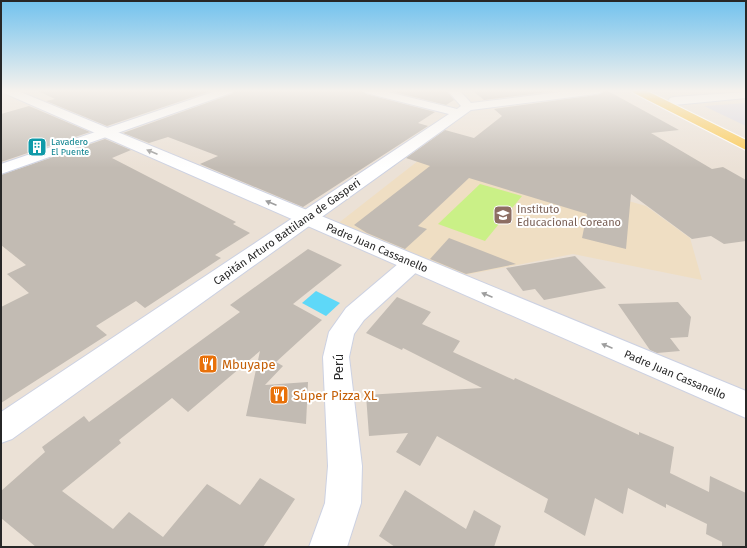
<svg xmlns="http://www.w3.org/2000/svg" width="747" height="548" font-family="'Fira Sans',sans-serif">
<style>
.industrial{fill:#dad8e2}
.education{fill:#efdec3}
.pitch{fill:#caf087}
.water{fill:#5ed8f8}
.building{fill:#c2bbb3}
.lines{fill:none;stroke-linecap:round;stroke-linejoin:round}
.street-casing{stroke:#ccd1e2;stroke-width:2}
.secondary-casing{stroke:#ccd1e2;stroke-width:2}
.primary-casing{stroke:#fff;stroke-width:2}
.street{fill:#fff;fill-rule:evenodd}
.secondary{fill:#fff;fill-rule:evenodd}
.primary{fill:#fcc84b;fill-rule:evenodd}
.oneway{fill:#9e9e9e}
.labels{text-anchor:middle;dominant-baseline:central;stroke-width:4;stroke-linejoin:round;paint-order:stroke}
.far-culture-label{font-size:9px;fill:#0d838f;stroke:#fff;text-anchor:start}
.education-label{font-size:11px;fill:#785e54;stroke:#fff;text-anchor:start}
.street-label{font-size:11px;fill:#272727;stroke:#fff}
.near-food-label{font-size:13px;fill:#c56008;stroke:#fff;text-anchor:start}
.near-street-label{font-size:13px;fill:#272727;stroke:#fff}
</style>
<rect width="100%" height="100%" fill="#ebe1d6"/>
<polygon class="industrial" points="746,103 746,126 704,106"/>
<polygon class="education" points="437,146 646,206 690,238 702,280 573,254 460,276 336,225"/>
<polygon class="pitch" points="480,184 522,196 485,241 438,224"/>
<polygon class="water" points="316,291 340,303 326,316 302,303"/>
<g class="building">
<polygon points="38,91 211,91 107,126 46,101 55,99"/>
<polygon points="234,91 363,91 366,94 435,112 418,123 428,126 303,207 200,164 218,156 168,137 149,143 123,133 232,94"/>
<polygon points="390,91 447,91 454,100 446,105"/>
<polygon points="473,91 556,91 484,100"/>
<polygon points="603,91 608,91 679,130 651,133 712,169 723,167 746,180 746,241 724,244 711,236 692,239 631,194 626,249 582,238 587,214 469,178 418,226 427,229 405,249 367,233 354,225 430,166 406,158 445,130 474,138 502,116 494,109 596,95 601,94"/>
<polygon points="29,106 90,132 1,162 1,114"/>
<polygon points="105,139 131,150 112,158 236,222 233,224 250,233 215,255 221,258 145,308 136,301 96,326 107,335 1,403 1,307 29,293 7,274 26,265 1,245 1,175"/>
<polygon points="449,238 516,264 466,274 430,259"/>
<polygon points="308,249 342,265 293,304 322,320 276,362 283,366 265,385 308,382 306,424 246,416 260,351 188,412 172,398 119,440 121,443 62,491 113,529 129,512 163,537 207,484 240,505 260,478 295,499 263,547 36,547 1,518 1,491 45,452 42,447 84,416 89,422 240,312 230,305"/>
<polygon points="575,256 606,288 544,300 535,289 523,291 506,268"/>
<polygon points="397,297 431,312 422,324 460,341 453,352 514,380 515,378 639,435 639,432 674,447 670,473 709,492 710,476 746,493 746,547 722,547 722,542 706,534 707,524 666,504 666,508 628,488 623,514 595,498 585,536 544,512 548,499 437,436 420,466 396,452 408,433 369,436 366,395 482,388 403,348 402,350 366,333"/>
<polygon points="678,302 691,317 688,337 670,338 680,351 657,353 650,350 618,304"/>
<polygon points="405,490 466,529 474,510 501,526 494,547 395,547 379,536"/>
</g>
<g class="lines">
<g class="street-casing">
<g id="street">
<polygon points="216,91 233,91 231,93 1,174 1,164"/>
<polygon points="364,91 384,91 457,109 461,106 448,91 460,91 471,103 568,91 602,91 600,93 596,94 471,110 12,439 1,443 1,412 449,114 366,93"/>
<polygon points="746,92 746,98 674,105 670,104 668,101 670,98 674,97"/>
<polygon points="413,256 421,258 424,263 421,268 364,320 354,334 349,357 362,466 361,503 347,547 309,547 325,503 328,466 323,357 329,332 346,308 405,258"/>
</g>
</g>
<g class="secondary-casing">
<polygon id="secondary" points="2,91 18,91 746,391 746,418 4,93"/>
</g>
<g class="primary-casing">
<polygon id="primary" points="632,91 647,91 746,140 746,150 634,93"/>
</g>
<use href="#street" class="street"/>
<use href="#secondary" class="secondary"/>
<use href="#primary" class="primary"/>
</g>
<defs><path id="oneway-solid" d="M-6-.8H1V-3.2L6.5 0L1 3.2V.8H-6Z"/></defs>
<g class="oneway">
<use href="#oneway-solid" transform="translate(152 152) rotate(-157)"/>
<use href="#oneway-solid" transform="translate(271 203) rotate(-157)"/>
<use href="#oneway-solid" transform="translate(487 295) rotate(-157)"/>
<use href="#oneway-solid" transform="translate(607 346) rotate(-157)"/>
</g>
<linearGradient id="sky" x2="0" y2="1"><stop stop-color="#71c2ee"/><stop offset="0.54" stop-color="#f6f2ed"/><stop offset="1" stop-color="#f6f2ed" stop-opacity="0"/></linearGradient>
<rect width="747" height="168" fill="url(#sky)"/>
<defs>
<g id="building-square" transform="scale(1)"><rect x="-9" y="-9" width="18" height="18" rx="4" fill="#0f9aa8" stroke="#fff"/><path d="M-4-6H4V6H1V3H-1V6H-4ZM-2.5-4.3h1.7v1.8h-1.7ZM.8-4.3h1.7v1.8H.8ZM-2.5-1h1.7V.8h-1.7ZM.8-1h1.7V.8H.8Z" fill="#fff"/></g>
<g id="school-square" transform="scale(1)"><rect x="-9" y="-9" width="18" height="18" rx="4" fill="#8d6e63" stroke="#fff"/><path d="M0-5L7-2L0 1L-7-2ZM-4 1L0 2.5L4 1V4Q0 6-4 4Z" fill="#fff"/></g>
<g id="restaurant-square" transform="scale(1)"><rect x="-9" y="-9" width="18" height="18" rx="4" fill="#e8710a" stroke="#fff"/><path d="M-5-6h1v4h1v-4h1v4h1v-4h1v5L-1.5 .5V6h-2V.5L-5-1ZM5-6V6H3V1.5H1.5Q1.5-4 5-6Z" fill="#fff"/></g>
</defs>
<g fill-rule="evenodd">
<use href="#building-square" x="37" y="147"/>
<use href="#school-square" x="503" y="215"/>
<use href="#restaurant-square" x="208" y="364"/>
<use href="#restaurant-square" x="279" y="395"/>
</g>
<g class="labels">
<g class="far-culture-label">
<text x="51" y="142">Lavadero<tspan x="51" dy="10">El Puente</tspan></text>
</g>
<g class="education-label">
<text x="517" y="209">Instituto<tspan x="517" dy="13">Educacional Coreano</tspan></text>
</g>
<g class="street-label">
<text transform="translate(287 232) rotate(-35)">Capitán Arturo Battilana de Gasperi</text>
<text transform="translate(377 248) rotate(23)">Padre Juan Cassanello</text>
<text transform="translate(675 375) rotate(23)">Padre Juan Cassanello</text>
</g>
<g class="near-food-label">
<text x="222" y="364">Mbuyape</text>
<text x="293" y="395">Súper Pizza XL</text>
</g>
<g class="near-street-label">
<text transform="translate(338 367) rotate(-90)">Perú</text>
</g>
</g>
<rect width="747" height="548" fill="none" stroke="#272727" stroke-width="4"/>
</svg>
